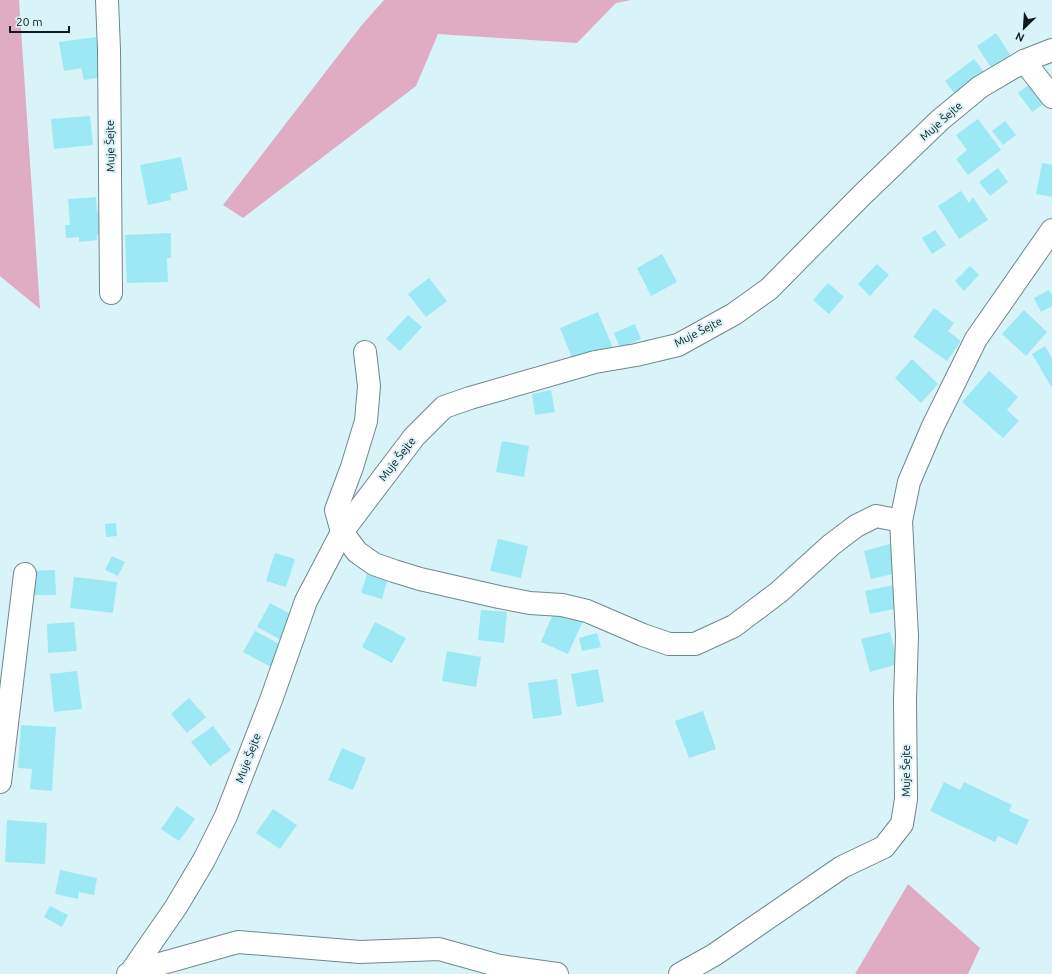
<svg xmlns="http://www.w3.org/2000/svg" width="1052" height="974" font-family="Ubuntu,sans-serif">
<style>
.green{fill:#e0acc3}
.building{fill:#9ce8f4}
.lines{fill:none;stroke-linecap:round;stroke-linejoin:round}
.minor-casing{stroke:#6f888c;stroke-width:24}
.minor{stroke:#fff;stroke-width:22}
.labels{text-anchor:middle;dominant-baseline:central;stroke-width:4;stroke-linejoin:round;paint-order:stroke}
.street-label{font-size:11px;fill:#101a1c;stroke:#d8f4f9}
</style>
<rect width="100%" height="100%" fill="#d8f4f9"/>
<g class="green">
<polygon points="0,0 19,0 40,309 0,276"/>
<polygon points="384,0 631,0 616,3 577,43 438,34 416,86 243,218 223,205 361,26"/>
<polygon points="908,884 980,948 968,974 855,974"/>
</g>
<g class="building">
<polygon points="996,33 1013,59 994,72 977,46"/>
<polygon points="96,37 102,77 84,80 81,68 64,71 59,42"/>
<polygon points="974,59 988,77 959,99 945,81"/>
<polygon points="1034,81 1049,100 1032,112 1018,93"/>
<polygon points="90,116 93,145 54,149 51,119"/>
<polygon points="978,119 1001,150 968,175 956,159 967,150 956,135"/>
<polygon points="1005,121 1016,135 1003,145 992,131"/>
<polygon points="181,157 188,190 170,194 171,200 148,205 140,165"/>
<polygon points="1042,163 1052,165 1052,197 1036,194"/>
<polygon points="998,168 1008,182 990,196 979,182"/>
<polygon points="961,191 969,203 973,197 988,220 959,239 938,206"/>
<polygon points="96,197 97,212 101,211 103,235 97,235 97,240 79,242 79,237 66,238 65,225 70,225 68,199"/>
<polygon points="935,230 946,245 932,254 922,238"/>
<polygon points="171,233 171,258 167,258 168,282 127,283 125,235"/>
<polygon points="662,254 677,282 651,296 637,268"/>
<polygon points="877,264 889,275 870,296 858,284"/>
<polygon points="970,266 979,275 964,291 955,281"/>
<polygon points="429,278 447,301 426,317 408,294"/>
<polygon points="828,283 844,297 829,314 813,300"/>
<polygon points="1049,290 1052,295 1052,306 1041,312 1034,298"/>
<polygon points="934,308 954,323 948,331 961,341 947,361 913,337"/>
<polygon points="1024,310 1047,332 1026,356 1002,334"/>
<polygon points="598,312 613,348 574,363 560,328"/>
<polygon points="408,315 422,327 400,351 386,339"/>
<polygon points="635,324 641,339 620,348 614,333"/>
<polygon points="1045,346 1052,358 1052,388 1032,354"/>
<polygon points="912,359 938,384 921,403 895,378"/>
<polygon points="989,371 1018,397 1007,410 1019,421 1003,438 962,402"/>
<polygon points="551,390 555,412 535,415 532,394"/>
<polygon points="502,441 529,446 524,477 496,472"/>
<polygon points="116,523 117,536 106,537 105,524"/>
<polygon points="498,539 528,546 521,578 490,571"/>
<polygon points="890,544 897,573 871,579 864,551"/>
<polygon points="275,553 295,559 286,587 266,581"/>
<polygon points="112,556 125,562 118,576 105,570"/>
<polygon points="369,568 389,575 382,599 361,593"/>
<polygon points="55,570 56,595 33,595 33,571"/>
<polygon points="74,577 117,582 113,613 70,608"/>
<polygon points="894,585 899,608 870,614 865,591"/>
<polygon points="270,603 296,617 283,641 257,627"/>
<polygon points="555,609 583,621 568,654 541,642"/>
<polygon points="481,610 507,612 504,643 478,640"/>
<polygon points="74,622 77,651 48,653 47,624"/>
<polygon points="375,622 406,638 392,663 362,647"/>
<polygon points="255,631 283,646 271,667 243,652"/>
<polygon points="890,632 898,664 870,672 861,639"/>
<polygon points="597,633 601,647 582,651 579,638"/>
<polygon points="447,651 481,657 476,687 442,681"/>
<polygon points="598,669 604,702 577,707 571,674"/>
<polygon points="77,671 82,709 54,712 50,674"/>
<polygon points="557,679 562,715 533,719 528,683"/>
<polygon points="189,698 206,717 187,733 171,714"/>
<polygon points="703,711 716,749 689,758 675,721"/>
<polygon points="21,725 56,727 52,791 30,789 32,769 18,768"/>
<polygon points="213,726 231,750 210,766 191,742"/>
<polygon points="342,748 366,758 353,790 328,780"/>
<polygon points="944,782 960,790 964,782 1012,805 1009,811 1029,820 1017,845 998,836 995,842 930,811"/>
<polygon points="177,806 195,819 179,841 161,829"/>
<polygon points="273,809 297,825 280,849 256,833"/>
<polygon points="7,820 47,823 45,864 5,862"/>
<polygon points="60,870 97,878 94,895 79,892 78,899 55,894"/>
<polygon points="50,906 68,915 62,927 44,917"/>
</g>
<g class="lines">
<g class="minor-casing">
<g id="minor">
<polyline points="107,0 109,50 111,293"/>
<polyline points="1024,61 1052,97"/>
<polyline points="365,352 369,386 366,421 352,467 336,510 342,532 357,552 374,564 394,571 420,579 499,597 530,603 562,605 587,611 643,635 669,644 695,644 734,626 779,592 831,545 856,526 876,516 901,521"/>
<polyline points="0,782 25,574"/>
<polyline points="131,972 238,942 360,952 439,949 500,966 557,974"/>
<polyline points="128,974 131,972 176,907 204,860 226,816 271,700 306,601 342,532 414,437 444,407 470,398 595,362 636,355 678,345 734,314 769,289 861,196 940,120 980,87 1024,61 1052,50"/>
<polyline points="680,974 714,955 842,867 884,847 902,824 906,799 905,700 907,636 901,521 909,482 933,426 976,339 1052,230"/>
</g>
</g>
<use href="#minor" class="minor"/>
</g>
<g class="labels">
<g class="street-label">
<text transform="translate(941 121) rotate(-42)">Muje Šejte</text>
<text transform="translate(110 146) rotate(-91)">Muje Šejte</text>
<text transform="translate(698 332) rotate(-27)">Muje Šejte</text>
<text transform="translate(397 459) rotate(-52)">Muje Šejte</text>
<text transform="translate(248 758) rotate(-69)">Muje Šejte</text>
<text transform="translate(906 771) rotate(-90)">Muje Šejte</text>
</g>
</g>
<g transform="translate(1024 28) rotate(205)" stroke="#d8f4f9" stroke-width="3" paint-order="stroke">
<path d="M0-3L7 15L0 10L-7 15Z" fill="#101a1c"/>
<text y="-6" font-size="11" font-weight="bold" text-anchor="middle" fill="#101a1c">N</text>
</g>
<path d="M10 26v6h59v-6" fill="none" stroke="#101a1c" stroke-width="2"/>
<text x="16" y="26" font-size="12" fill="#101a1c" stroke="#d8f4f9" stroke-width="3" paint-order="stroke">20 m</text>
</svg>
